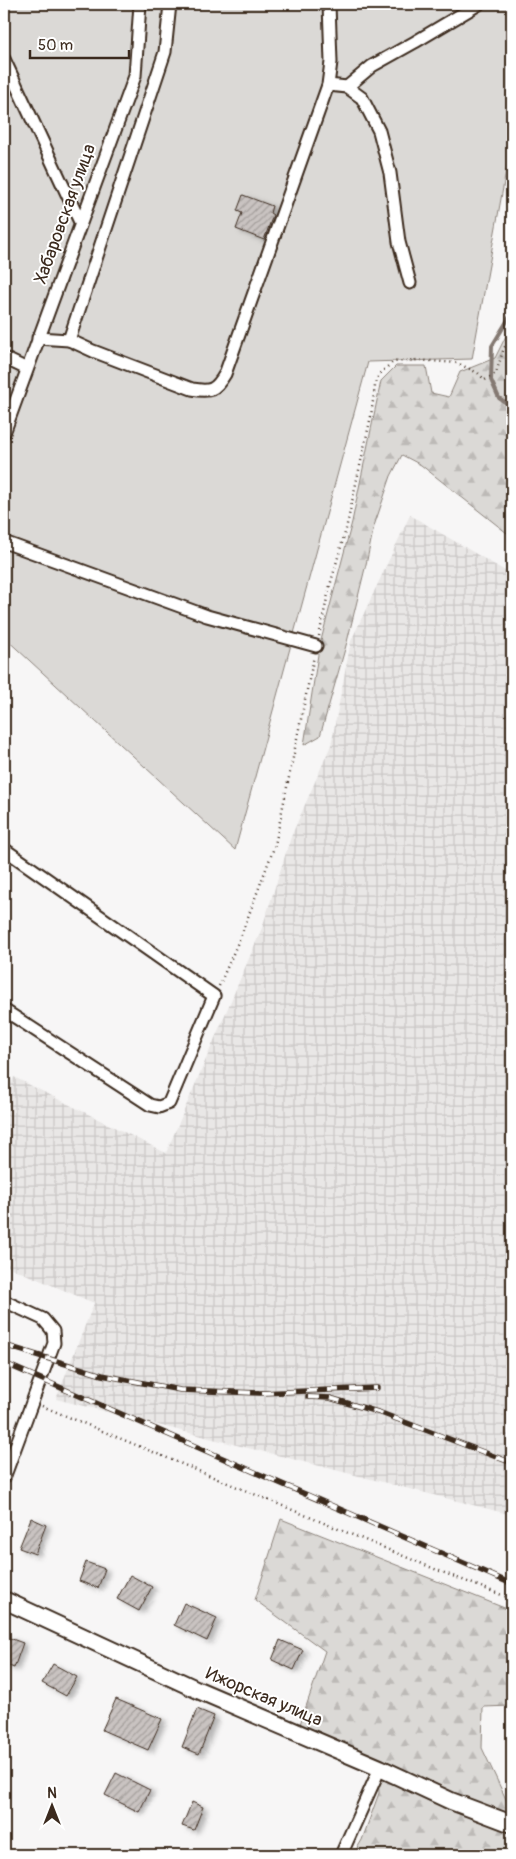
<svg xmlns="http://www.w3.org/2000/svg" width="516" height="1859" font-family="Pangolin,sans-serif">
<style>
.industrial{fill:url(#industrial-grid)}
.forest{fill:url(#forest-firs);stroke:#8b827a}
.garden{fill:#dbd9d6;stroke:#8b827a}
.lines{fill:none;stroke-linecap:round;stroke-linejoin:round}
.stream{stroke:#847972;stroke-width:4}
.building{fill:url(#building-hatch);stroke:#3b2a1e;filter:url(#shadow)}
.street-casing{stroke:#3b2a1e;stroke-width:15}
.secondary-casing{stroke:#3b2a1e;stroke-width:20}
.path{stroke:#3b2a1e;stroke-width:2.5;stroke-dasharray:1 4;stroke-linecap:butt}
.street{stroke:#fff;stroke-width:11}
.secondary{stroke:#fff;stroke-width:16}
.rail-casing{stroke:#3b2a1e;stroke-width:5.5}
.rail{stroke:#fff;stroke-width:4;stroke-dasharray:11;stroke-linecap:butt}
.labels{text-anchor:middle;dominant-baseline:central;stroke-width:4;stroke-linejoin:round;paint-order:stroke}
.street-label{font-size:18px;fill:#3b2a1e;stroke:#fff}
</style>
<defs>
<pattern id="industrial-grid" width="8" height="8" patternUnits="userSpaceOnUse" patternTransform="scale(1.25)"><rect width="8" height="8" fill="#e9e7e6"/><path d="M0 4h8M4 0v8" fill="none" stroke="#c9c6c5"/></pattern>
<pattern id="forest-firs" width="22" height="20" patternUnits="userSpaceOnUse" patternTransform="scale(1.25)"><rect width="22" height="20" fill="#dbd9d6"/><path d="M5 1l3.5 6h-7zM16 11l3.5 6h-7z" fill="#bdbab7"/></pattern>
<pattern id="building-hatch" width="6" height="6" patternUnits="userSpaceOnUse" patternTransform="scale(1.25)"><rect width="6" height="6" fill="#c9c3c1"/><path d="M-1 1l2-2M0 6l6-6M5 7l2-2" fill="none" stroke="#a49f9c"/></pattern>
<filter id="shadow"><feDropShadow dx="4.5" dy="2.5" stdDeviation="2.5" flood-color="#0004"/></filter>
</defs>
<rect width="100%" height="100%" fill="#f7f6f6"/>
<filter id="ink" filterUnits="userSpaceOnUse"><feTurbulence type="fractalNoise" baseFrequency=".02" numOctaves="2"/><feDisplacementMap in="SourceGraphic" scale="10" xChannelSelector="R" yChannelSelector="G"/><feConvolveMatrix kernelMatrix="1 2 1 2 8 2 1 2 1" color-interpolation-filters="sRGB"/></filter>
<g filter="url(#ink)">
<polygon class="industrial" points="410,515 512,575 512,1515 56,1399 94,1303 4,1265 4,1097 14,1077 166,1153 262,928 291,837 331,745 351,641"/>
<g class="forest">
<polygon points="512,324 512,537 421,465 402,455 391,476 374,526 367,560 347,642 320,736 304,745 319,648 352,522 381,381 396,366 426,366 431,393 449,397 460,372 495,358"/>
<polygon points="281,1519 512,1611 512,1706 483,1707 482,1748 512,1812 512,1855 353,1855 362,1840 379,1793 378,1766 296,1736 325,1651 255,1600"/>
</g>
<polygon class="garden" points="4,4 512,4 512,138 472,359 368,362 235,850 4,637"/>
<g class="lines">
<g class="stream">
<polyline points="512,103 512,106"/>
<polyline points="512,313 492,346 491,380 499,398 508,404 512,409"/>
</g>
</g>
<g class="building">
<polygon points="243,195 272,206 270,213 273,215 264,240 236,229 242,213 237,211"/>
<polygon points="31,1518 46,1525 35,1554 19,1548"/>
<polygon points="86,1562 105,1569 98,1588 79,1581"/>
<polygon points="130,1575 152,1587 139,1611 117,1599"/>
<polygon points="184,1603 217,1618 207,1641 174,1625"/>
<polygon points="4,1636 23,1643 14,1668 4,1664"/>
<polygon points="280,1640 303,1650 294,1670 272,1660"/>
<polygon points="53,1664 77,1677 66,1696 42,1683"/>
<polygon points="116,1699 162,1719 148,1750 102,1730"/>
<polygon points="197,1709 214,1716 199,1754 182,1747"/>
<polygon points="116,1773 150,1790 139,1812 105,1795"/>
<polygon points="192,1802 203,1807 194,1830 182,1826"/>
</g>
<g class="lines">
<g class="street-casing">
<g id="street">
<polyline points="4,59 80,222"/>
<polyline points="328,85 347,87 362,98 379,131 390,173 399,242 410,283"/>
<polyline points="347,87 372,66 415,42 479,4"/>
<polyline points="38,338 69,340 165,52 170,4"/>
<path d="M69,340L93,351L192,389C210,392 215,391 225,374L328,85L331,62L329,4"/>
<polyline points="4,358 27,369"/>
<polyline points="4,433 135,76 140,4"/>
<polyline points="4,542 207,616 316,646"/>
<polyline points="4,849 214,996 169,1103 159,1107 150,1105 4,1010"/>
<polyline points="4,1301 43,1319 53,1331 54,1343 4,1478"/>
<polyline points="341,1855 380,1768"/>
</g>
</g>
<g class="secondary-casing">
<polyline id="secondary" points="4,1600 198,1690 380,1768 451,1801 512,1824"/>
</g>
<g class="path">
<polyline points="319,636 329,589 346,529 371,416 375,386 379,374 393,362 417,360 457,363 478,373 485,380 496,373 504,348 512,337"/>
<polyline points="219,986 242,933 275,845 314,656"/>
<polyline points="42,1406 442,1572 512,1599"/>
</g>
<use href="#street" class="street"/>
<use href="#secondary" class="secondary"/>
<g class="rail-casing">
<g id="rail">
<polyline points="4,1345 102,1375 180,1390 260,1393 377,1388"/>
<polyline points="4,1363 512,1584"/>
<polyline points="308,1397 330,1398 381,1413 512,1463"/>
</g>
</g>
<use href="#rail" class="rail"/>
</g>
</g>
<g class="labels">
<g class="street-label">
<text transform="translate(65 214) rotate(-70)">Хабаровская улица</text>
<text transform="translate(264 1697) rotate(23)">Ижорская улица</text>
</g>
</g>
<rect width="516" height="1859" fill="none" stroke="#fff" stroke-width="20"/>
<rect x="10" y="10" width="496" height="1839" fill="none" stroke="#3b2a1e" stroke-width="2" filter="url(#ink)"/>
<g transform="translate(52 1806)" stroke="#ffffff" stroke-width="4" paint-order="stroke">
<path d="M0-4L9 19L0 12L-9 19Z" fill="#3b2a1e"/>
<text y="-8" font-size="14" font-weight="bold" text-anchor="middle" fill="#3b2a1e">N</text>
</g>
<path d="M30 50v8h99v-8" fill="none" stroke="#3b2a1e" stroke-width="2.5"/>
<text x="38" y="50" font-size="15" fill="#3b2a1e" stroke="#ffffff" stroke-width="4" paint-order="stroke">50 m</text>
</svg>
